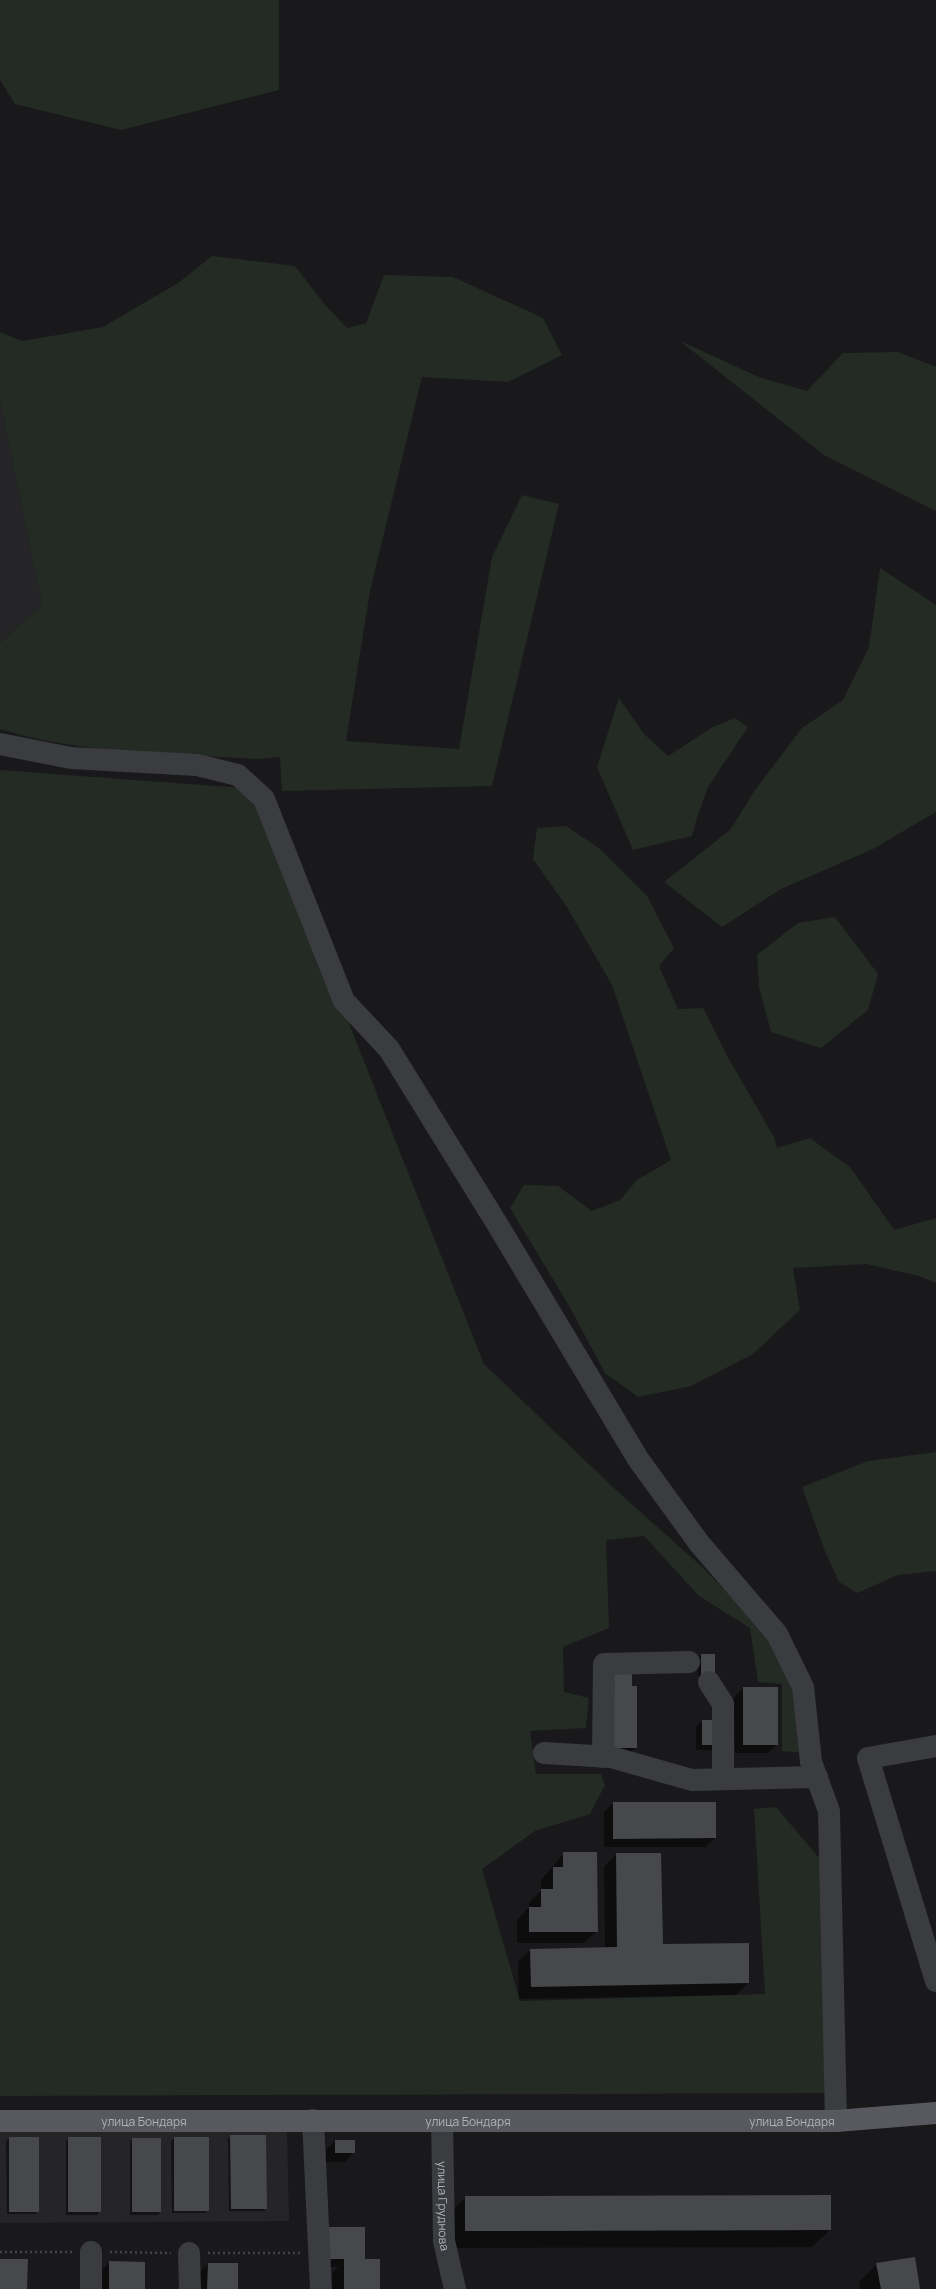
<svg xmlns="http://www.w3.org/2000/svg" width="936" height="2289" font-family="Manrope,sans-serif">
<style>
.built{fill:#252528}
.green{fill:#232b24}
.shadow{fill:#0007}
.building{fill:#46484b}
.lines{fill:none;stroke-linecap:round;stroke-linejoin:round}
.path{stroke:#414347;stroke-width:2.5;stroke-dasharray:2 3;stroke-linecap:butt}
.minor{stroke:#3b3c40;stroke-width:22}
.major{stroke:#57595f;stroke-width:22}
.labels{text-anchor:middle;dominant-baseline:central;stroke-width:4;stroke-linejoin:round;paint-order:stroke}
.street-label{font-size:12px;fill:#adb2ba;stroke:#141416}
</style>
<rect width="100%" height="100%" fill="#19191b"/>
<g class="built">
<polygon points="0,401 42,605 0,643"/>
<polygon points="287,2129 289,2221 0,2223 0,2131"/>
</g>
<g class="green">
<polygon points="0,0 279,0 279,90 121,130 15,104 0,80"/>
<path d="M212,256L295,266L326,306L347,328L366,323L384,275L453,277L543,318L562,355L508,382L422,377L370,591L346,741L459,749L492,557L522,495L559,504L492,786L282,791L280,757L259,759C175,754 80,754 0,729V643L42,605L0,401V332L22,341L103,327L178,283Z"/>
<polygon points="680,341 759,377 807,391 843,353 898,352 936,367 936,511 824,455"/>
<polygon points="880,568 936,605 936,812 873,849 781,889 722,927 664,882 730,830 755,790 802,728 843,700 869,647"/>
<polygon points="619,698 644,734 668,756 713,727 735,718 748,727 708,787 696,821 692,836 633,850 597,767"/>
<polygon points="0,770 256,789 484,1364 616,1490 701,1566 775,1641 800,1687 806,1753 782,1751 782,1684 758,1682 750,1628 699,1596 644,1536 606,1540 609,1628 563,1647 564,1692 589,1698 586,1728 530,1731 536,1774 601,1774 605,1785 590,1814 535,1831 482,1869 520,2001 765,1994 754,1809 776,1807 820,1859 826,2093 0,2096"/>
<polygon points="566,826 600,849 647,896 674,948 659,966 678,1009 703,1008 726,1054 774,1137 777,1148 810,1138 851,1168 894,1230 936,1218 936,1283 919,1276 866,1264 793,1268 800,1310 753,1354 691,1386 638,1397 605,1373 568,1304 510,1208 524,1185 558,1186 592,1211 620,1200 637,1180 671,1160 612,985 567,907 533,859 537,828"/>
<polygon points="835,917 878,974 868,1010 821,1048 771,1032 759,987 757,955 798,923"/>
<polygon points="936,1452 936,1571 898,1575 857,1593 839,1582 824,1549 802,1487 868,1461"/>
</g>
<g class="shadow">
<polygon points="701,1655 711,1677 698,1677 699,1658"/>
<polygon points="631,1686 636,1747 627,1757 605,1757"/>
<polygon points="743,1688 777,1744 768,1753 735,1753 734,1698"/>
<polygon points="702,1721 718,1744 712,1750 696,1750 696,1727"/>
<polygon points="613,1803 715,1838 706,1847 604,1847 604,1812"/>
<polygon points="564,1853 597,1931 584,1943 517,1943 517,1920 529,1907 529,1902 541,1891 541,1880"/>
<polygon points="616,1854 660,1854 662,1946 748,1983 736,1995 519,1999 518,1962 530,1950 605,1948 604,1867"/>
<polygon points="230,2136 266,2208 264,2211 229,2211 228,2139"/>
<polygon points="9,2138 38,2211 36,2214 7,2214 6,2141"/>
<polygon points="69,2138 100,2138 100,2212 97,2215 66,2215 66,2141"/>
<polygon points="174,2138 208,2210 205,2213 172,2213 171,2141"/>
<polygon points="133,2139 160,2139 160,2212 158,2215 130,2215 130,2141"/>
<polygon points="335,2141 354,2152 345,2162 326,2162 326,2150"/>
<polygon points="466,2197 830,2230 812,2247 448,2248 448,2215"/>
<polygon points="324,2228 364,2258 379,2289 332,2289 332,2273 338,2267 315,2267"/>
<polygon points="110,2262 144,2289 92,2289 92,2280"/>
<polygon points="208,2264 237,2289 190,2289 190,2282"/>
<polygon points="877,2264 919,2289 860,2289 859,2282"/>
</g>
<g class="building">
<rect x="701" y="1654" width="14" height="21"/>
<polygon points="613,1668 632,1668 632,1686 637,1686 637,1748 614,1748"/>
<rect x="743" y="1687" width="35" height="58"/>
<rect x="702" y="1720" width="17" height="25"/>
<polygon points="613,1802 716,1802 716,1838 613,1839"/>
<polygon points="563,1852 597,1852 598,1932 529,1932 529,1907 541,1907 541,1889 553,1889 553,1867 563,1867"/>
<polygon points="616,1853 661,1853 663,1944 749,1943 749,1983 531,1987 530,1949 617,1947"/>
<polygon points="230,2135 266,2135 267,2209 231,2209"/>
<rect x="9" y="2137" width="30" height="75"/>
<rect x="68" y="2137" width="33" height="75"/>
<rect x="174" y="2137" width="35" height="74"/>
<rect x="132" y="2138" width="29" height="74"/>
<rect x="335" y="2140" width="20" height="13"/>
<polygon points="831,2195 831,2230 465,2231 465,2196"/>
<rect x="324" y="2227" width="41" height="32"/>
<polygon points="915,2257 920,2289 881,2289 876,2263"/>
<polygon points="0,2259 28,2259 27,2289 0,2289"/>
<rect x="344" y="2259" width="36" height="30"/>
<polygon points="109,2261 145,2262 145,2289 109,2289"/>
<polygon points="208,2263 238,2263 238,2289 207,2289"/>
</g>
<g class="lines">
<g class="path">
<polyline points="0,2252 73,2252"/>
<polyline points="110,2252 171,2253"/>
<polyline points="208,2253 301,2253"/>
</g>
<g class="minor">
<polyline points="0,744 71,758 197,765 238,775 264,799 344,1001 389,1049 499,1227 638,1459 699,1543 777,1634 803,1687 811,1762 829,1811 836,2121"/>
<polyline points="709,1682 723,1704 723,1779"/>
<polyline points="936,1746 868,1758 936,1981"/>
<polyline points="544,1753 611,1757 692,1780 817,1777"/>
<polyline points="603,1757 604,1664 689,1662"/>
<polyline points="313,2120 321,2289"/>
<path id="s1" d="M442,2121L444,2241L455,2289"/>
<polyline points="189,2253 190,2289"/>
<polyline points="91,2289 91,2252"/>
</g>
<path class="major" id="s2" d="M0,2121H836L936,2113"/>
</g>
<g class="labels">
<g class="street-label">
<text stroke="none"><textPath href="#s2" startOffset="792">улица Бондаря</textPath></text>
<text stroke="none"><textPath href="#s2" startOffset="144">улица Бондаря</textPath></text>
<text stroke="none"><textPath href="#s2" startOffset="468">улица Бондаря</textPath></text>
<text stroke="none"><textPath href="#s1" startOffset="85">улица Груднова</textPath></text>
</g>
</g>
</svg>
